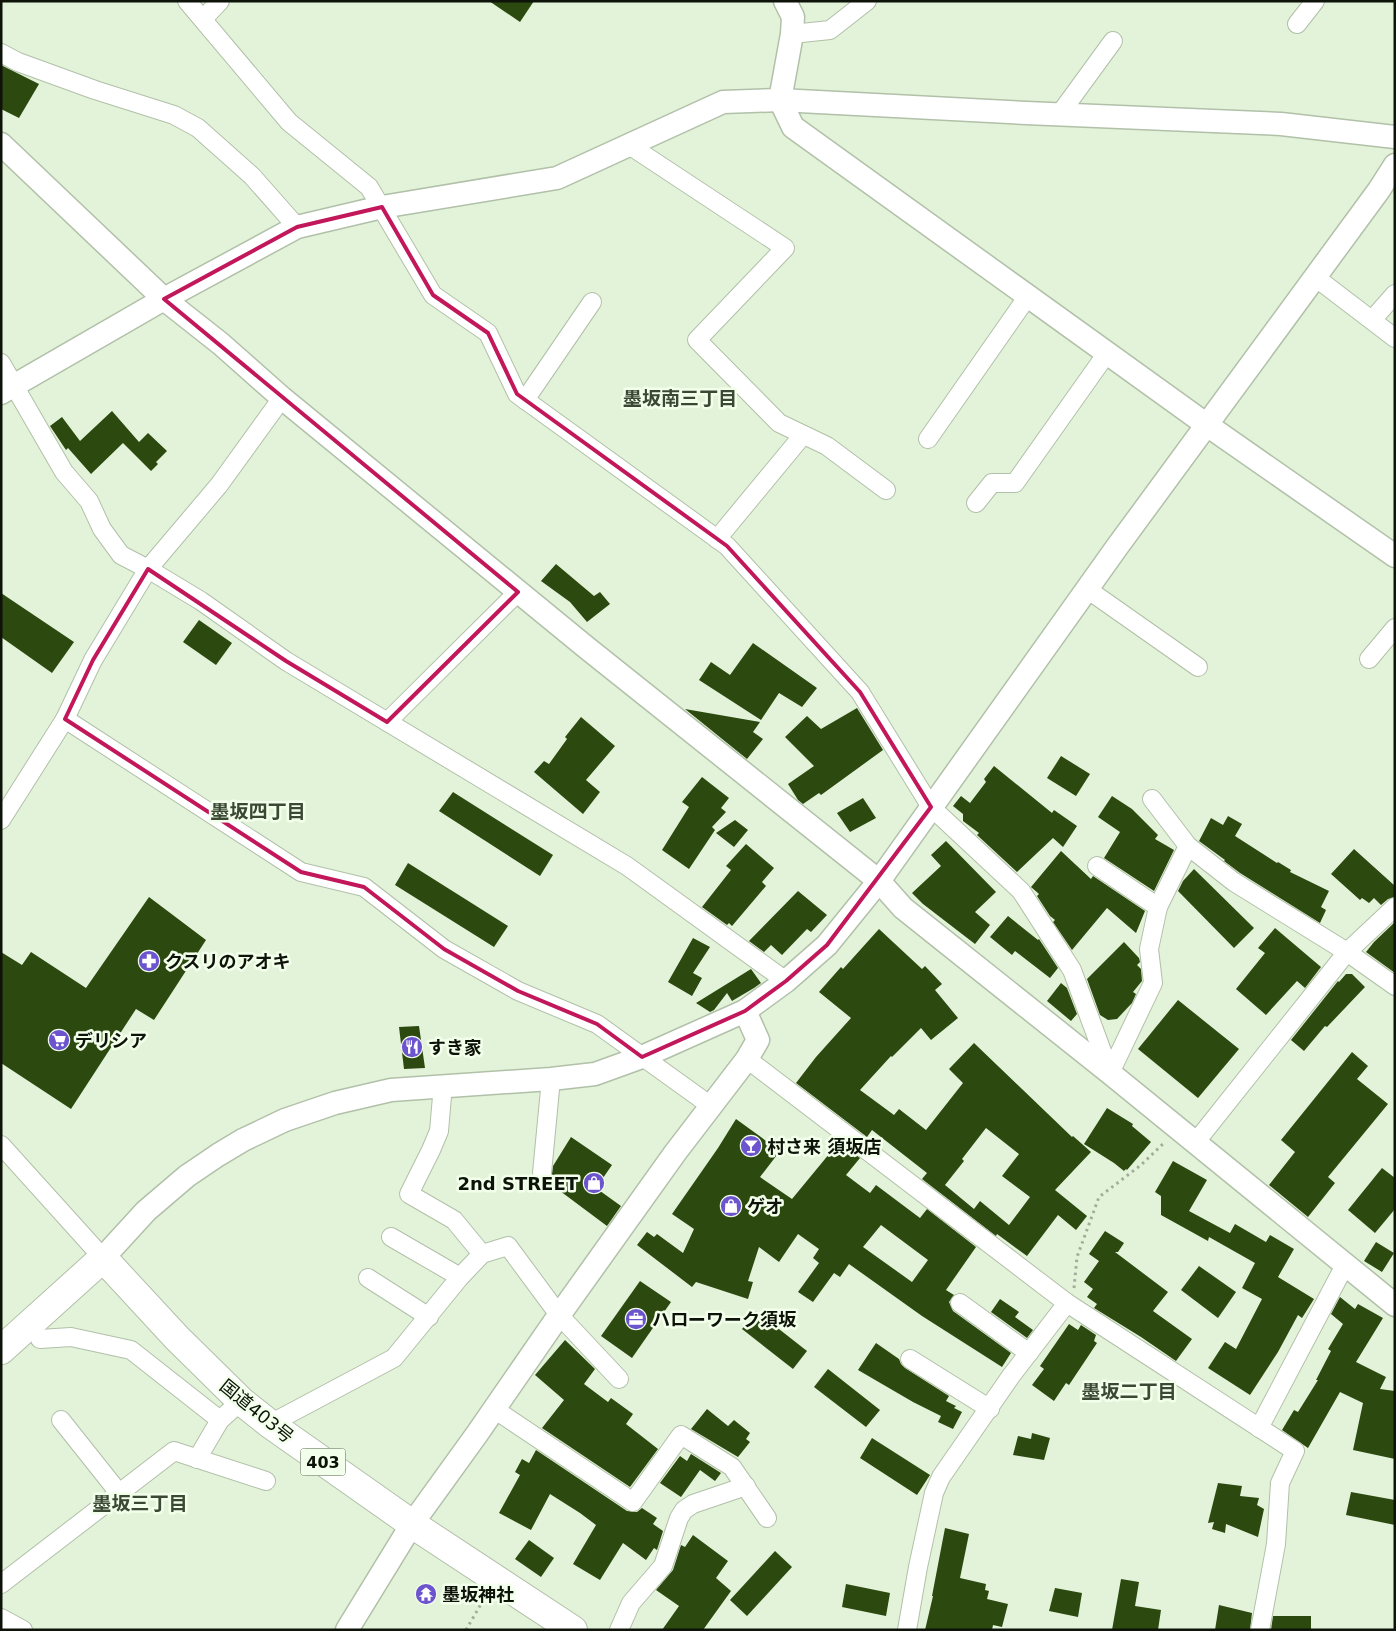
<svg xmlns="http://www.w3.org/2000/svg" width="1396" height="1631" font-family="'DejaVu Sans','Noto Sans JP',sans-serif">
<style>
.building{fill:#2c490f;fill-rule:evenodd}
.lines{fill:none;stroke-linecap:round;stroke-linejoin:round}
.minor-casing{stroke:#b1c0a8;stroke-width:20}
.tertiary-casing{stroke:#b1c0a8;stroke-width:25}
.trunk-casing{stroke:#b1c0a8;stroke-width:30}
.path{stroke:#a1ad99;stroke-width:3;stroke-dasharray:2.5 4;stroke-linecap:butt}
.minor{stroke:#fff;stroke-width:18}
.tertiary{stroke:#fff;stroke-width:22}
.trunk{stroke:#fff;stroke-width:28}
.marked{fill:none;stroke:#c2185b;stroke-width:4;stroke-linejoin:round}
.labels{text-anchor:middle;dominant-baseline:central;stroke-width:5;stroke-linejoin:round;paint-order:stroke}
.shield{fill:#f2ffea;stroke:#525a4d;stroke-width:1}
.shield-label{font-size:16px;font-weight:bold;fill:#0e130a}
.poi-label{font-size:18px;font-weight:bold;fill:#0e130a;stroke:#f2ffea;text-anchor:start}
.street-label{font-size:18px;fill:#0e130a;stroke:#f2ffea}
.neighbourhood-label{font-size:19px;font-weight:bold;fill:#3b4833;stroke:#f2ffea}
</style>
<rect width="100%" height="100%" fill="#e3f3d9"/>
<g class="building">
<polygon points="489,1 534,1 520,22"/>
<polygon points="1,65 39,84 19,118 1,109"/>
<polygon points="112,411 139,442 148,433 167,451 156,462 158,464 151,471 123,443 91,474 68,448 66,450 50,426 62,417 80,441"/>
<polygon points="556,564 594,596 600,592 610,604 587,622 570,602 541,581"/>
<polygon points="1,593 74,642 52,673 1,637"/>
<polygon points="199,620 232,643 216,665 183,642"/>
<polygon points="753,643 817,688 802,707 779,693 761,720 699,680 711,662 730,675"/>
<polygon points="857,708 883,750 821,795 819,793 803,804 798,800 788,784 814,766 785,737 807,716 821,729"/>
<polygon points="685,709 760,722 753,732 763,739 747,759"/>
<polygon points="581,717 615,746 586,780 600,792 583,814 534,772 544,761 549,764 567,739 565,737"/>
<polygon points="1061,756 1090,774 1076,796 1047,778"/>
<polygon points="994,766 1052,813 1054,810 1077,826 1063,847 1053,838 1017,872 977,835 979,833 963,821 963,814 953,806 961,796 970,803 986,782 984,779"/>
<polygon points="702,777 729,798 721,808 726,812 712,827 715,830 689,869 662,850 689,807 682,802"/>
<polygon points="453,792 553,855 540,876 439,811"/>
<polygon points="1112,796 1132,809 1158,835 1155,839 1174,850 1154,891 1104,858 1120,832 1098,817"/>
<polygon points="863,798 876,818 850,832 837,813"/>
<polygon points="1228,816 1242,824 1235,836 1277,863 1278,862 1291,870 1290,872 1329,891 1321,907 1326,910 1320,923 1240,873 1224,861 1225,860 1199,841 1211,818 1223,825"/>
<polygon points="735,820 748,830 734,847 716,833"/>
<polygon points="946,841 996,892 975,912 990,925 975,944 923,904 912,893 941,866 931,855"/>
<polygon points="746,844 774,868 762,882 766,886 732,926 729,923 727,925 702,907 731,870 726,866"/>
<polygon points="1354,849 1395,886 1395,897 1388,899 1381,905 1374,898 1369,903 1362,898 1360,900 1331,874"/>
<polygon points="1061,851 1091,879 1093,876 1145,911 1136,933 1107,908 1072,950 1053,922 1055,920 1050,916 1037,896 1039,894 1031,887"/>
<polygon points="408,863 508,926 494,947 395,885"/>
<polygon points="1194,869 1254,928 1234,948 1178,891 1183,881"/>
<polygon points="798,891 827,915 811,932 807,929 782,955 771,945 764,952 749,941"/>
<polygon points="149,897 206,940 154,1020 136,1009 71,1109 1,1063 1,952 22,965 31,952 86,988"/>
<polygon points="1008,916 1038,940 1039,939 1058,968 1050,978 1015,951 1012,955 990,937"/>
<polygon points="1395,922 1395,973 1366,952 1374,942"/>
<polygon points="1275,928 1321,967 1305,988 1297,981 1266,1015 1236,989 1265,953 1258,948"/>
<path d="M879,929L922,969L925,966L942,984L935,990L958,1018L931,1040L921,1028L892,1057L891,1056L860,1090L894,1115L899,1109L926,1130L963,1083L949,1069L974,1043L1072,1137L1073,1136L1091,1152L1055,1190L1087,1216L1076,1230L1058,1215L1027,1256L997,1234L996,1236L922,1179L927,1173L872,1130L867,1137L796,1083L816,1057L851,1018L819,992L841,967L843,969ZM986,1128L1019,1154L1002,1176L1030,1197L1009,1225L980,1201L974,1209L945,1185L964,1161L962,1159Z"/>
<polygon points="693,938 710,947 693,973 702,978 692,996 668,982"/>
<polygon points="1124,942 1139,958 1140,962 1137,965 1141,969 1142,981 1133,992 1136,994 1132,1003 1117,1019 1108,1020 1100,1015 1087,979"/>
<polygon points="751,969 761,983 754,988 732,1001 727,993 714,1010 710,1012 696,1003"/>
<polygon points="1346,974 1352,974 1365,987 1327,1027 1325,1026 1304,1051 1291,1040 1338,981 1339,982"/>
<polygon points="1061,983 1067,988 1077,1014 1071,1021 1047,1001"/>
<polygon points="1178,1000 1239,1049 1198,1098 1138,1049"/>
<polygon points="419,1026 425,1068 404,1069 399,1027"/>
<polygon points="1352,1052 1368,1066 1357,1079 1388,1104 1328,1177 1335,1183 1308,1217 1269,1185 1295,1152 1281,1140"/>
<polygon points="1107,1108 1133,1124 1132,1126 1151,1142 1127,1170 1126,1169 1124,1171 1114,1163 1084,1144"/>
<path d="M736,1119L780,1151L760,1177L792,1199L839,1142L860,1158L846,1175L870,1193L876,1185L920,1218L927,1209L976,1247L946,1290L954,1295L949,1302L953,1311L1011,1353L1002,1367L922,1316L849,1264L840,1277L834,1273L813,1302L798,1292L819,1263L813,1258L819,1249L798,1234L779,1262L759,1247L748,1281L753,1282L748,1299L696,1282L692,1287L637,1245L647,1232L654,1237L657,1234L683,1253L694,1229L672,1214L718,1148ZM881,1225L928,1260L912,1282L863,1247Z"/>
<polygon points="571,1137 612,1165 596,1188 621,1206 607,1226 548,1182 552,1174 553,1166"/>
<polygon points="1173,1161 1207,1180 1189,1211 1230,1233 1235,1224 1266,1242 1270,1235 1294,1249 1278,1277 1314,1299 1302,1318 1298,1315 1278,1352 1250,1395 1208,1368 1225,1342 1236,1349 1262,1299 1242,1288 1255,1263 1209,1237 1208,1241 1161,1215 1161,1196 1155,1192"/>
<polygon points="1382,1168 1395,1178 1395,1209 1375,1233 1348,1210"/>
<polygon points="1105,1231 1124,1243 1118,1252 1115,1252 1168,1292 1153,1311 1192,1339 1176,1361 1141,1337 1094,1308 1097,1304 1087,1297 1093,1289 1084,1282 1099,1261 1089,1254"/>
<polygon points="1376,1242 1394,1253 1382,1272 1364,1261"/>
<polygon points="1199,1266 1236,1292 1218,1318 1181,1290"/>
<polygon points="640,1281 671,1302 632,1358 601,1336"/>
<polygon points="1340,1297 1355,1309 1358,1304 1383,1318 1356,1362 1386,1377 1380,1389 1395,1391 1395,1459 1353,1450 1363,1403 1340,1392 1308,1448 1282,1430 1294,1410 1298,1412 1318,1380 1316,1380 1331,1351 1328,1349 1343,1324 1331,1314"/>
<polygon points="1000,1299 1019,1312 1015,1317 1033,1330 1027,1338 991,1312"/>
<polygon points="756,1311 807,1351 793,1369 742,1329"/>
<polygon points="1069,1324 1078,1330 1081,1325 1096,1335 1094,1341 1097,1343 1069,1385 1066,1383 1054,1401 1032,1385 1044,1369 1040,1366"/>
<polygon points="565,1340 595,1369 584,1384 608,1402 611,1398 633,1414 626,1424 658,1449 630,1487 542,1428 564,1400 535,1375"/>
<polygon points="876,1343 899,1359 901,1364 905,1368 949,1396 946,1401 956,1406 954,1408 962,1412 953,1429 938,1422 941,1416 913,1402 858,1370"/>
<polygon points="828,1369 880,1410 866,1427 814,1387"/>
<polygon points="707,1409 728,1426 734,1420 750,1433 746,1439 750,1442 738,1457 691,1429"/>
<polygon points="1032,1433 1050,1438 1044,1460 1013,1455 1018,1436 1031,1439"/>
<polygon points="872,1438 930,1475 917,1495 860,1458"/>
<polygon points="536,1450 627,1511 637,1512 642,1508 657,1518 653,1524 663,1531 657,1550 654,1548 646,1560 623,1543 600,1580 573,1564 596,1525 580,1513 550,1494 531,1530 499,1513 520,1475 515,1472 522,1459 529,1463"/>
<polygon points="691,1454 721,1473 715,1481 700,1470 681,1497 660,1483 680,1456 687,1461"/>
<polygon points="1218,1483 1242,1486 1240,1496 1259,1498 1257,1505 1264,1509 1258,1537 1226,1524 1225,1533 1212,1529 1214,1522 1208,1523"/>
<polygon points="1351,1492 1395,1500 1395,1525 1346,1515"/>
<polygon points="945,1528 969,1534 960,1578 986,1584 985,1590 989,1591 987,1599 1008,1604 1002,1627 993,1625 992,1630 925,1630 933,1596 932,1596"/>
<polygon points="693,1535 728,1561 716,1578 731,1591 703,1630 662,1630 679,1606 656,1590 673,1570 681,1545 685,1547"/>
<polygon points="529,1540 554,1558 541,1577 515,1559"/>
<polygon points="775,1551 792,1567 747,1616 730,1600"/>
<polygon points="1121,1579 1139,1582 1135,1606 1161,1610 1158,1630 1112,1630"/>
<polygon points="846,1584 890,1593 886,1616 842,1607"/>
<polygon points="1055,1588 1082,1593 1078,1617 1049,1611"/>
<polygon points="1219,1605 1252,1613 1250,1630 1215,1630"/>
<polygon points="1273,1616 1311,1616 1311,1630 1271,1630"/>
</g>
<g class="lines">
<g class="minor-casing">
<g id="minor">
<polyline points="187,1 289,122 369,187 433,295 488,333 517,394 727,546 860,692 931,807 1021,891 1072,970 1110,1073"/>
<polyline points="203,19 220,1"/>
<polyline points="1297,24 1315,1"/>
<polyline points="792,34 830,30 867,1"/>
<polyline points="1,53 18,62 95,90 174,115 198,128 252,176 297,227"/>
<polyline points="1059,115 1113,41"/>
<polyline points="629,145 785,248 697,340 779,423 827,446 886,490"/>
<polyline points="1315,277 1395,338"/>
<polyline points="1372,320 1395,294"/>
<polyline points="1,363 64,472 89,501 102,529 121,555 148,569 201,601 286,661 627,866 786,981"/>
<polyline points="525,400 592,302"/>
<polyline points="928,439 1028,296"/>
<polyline points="976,503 992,483 1015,483 1107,353"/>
<polyline points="717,539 803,435"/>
<polyline points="1087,589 1198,667"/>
<polyline points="1369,659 1395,628"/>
<polyline points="65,719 301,872 364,887 444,949 518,991 597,1024 711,1106"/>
<polyline points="387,722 518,592"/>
<polyline points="1152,799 1188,846 1234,882 1347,952 1395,986"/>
<polyline points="1,820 65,719 93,660 148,569 219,485 282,398"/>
<polyline points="1097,866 1158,907"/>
<polyline points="747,1059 1067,1303 1295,1451 1280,1483 1276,1544 1260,1630"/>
<polyline points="1110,1073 1153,983 1149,949 1158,907 1188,846"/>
<polyline points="443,1085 439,1131 431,1150 409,1194 454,1220 482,1254"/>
<polyline points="1195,1143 1347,952 1395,907"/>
<polyline points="1,1145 103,1258"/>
<polyline points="542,1173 551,1079"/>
<polyline points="391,1237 460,1277"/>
<polyline points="368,1278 429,1317"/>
<polyline points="960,1303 1029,1353"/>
<polyline points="40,1339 71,1337 131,1350 220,1420"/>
<polyline points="910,1359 990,1409"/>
<polyline points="494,1409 633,1502 681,1435 732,1467 767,1518"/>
<polyline points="61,1420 119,1493"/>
<polyline points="270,1424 394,1358 460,1277 482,1254 508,1246 559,1315 619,1379"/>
<polyline points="1259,1428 1345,1265"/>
<polyline points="197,1459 220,1420 241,1401"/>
<polyline points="1,1584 174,1451 266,1481"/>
<polyline points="1,1618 23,1630"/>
<polyline points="619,1630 631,1603 663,1566 679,1518 684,1510 693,1504 746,1486"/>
<polyline points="907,1630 918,1567 934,1493 941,1477 1011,1376 1067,1303"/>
</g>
</g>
<g class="tertiary-casing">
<g id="tertiary">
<polyline points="785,1 793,17 792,34 780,100 793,127 1207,425 1395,556"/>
<polyline points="1,144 164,299 297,227 382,207 557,178 723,102 780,100 1026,113 1281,124 1395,137"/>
<polyline points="1,393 164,299 221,344 282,398 587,648 879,881 903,908 1110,1073 1395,1305"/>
<polyline points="103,1258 146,1211 187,1176 218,1155 243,1140 285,1120 335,1103 391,1090 551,1079 595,1074 642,1057 745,1011"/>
<polyline points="347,1630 412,1524 477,1434 555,1321 675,1153 747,1059 758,1040 745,1011 786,981 827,945 879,881 1117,547 1379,190 1395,165"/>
</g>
</g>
<g class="trunk-casing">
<polyline id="trunk" points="1,1350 103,1258 177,1338 241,1401 270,1424 412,1524 573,1630"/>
</g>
<g class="path">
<polyline points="1074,1288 1077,1257 1099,1197 1141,1165 1165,1142"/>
<polyline points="466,1630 485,1597"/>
</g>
<use href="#minor" class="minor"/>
<use href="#tertiary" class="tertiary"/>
<use href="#trunk" class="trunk"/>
</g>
<path class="marked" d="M382,207L433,295L488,333L517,394L727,546L860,692L931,807L827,945L786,981L745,1011L642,1057L597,1024L518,991L444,949L364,887L301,872L65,719L93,660L148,569L286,661L387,722L518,592L164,299L297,227Z"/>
<defs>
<g id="pharmacy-disc" transform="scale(1.125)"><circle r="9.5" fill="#6c54ce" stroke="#f2ffea"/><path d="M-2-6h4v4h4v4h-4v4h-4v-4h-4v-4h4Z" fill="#fff"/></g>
<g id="supermarket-disc" transform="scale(1.125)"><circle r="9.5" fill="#6c54ce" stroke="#f2ffea"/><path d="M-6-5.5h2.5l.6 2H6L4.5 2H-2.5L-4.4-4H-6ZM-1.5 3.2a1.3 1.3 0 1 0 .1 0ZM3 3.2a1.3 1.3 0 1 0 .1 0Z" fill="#fff"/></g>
<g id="restaurant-disc" transform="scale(1.125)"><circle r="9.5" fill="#6c54ce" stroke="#f2ffea"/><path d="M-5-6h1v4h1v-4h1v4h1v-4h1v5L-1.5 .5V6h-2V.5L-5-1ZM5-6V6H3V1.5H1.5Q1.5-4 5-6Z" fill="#fff"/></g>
<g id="bar-disc" transform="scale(1.125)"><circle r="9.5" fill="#6c54ce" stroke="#f2ffea"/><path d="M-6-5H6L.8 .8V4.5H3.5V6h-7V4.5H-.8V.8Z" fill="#fff"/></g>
<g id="shop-disc" transform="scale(1.125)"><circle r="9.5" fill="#6c54ce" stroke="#f2ffea"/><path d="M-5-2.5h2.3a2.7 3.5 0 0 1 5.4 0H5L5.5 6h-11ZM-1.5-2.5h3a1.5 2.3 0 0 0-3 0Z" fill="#fff"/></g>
<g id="office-disc" transform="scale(1.125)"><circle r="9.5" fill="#6c54ce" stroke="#f2ffea"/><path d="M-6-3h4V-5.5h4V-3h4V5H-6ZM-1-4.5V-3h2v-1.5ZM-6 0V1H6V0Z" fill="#fff"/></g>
<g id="temple-disc" transform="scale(1.125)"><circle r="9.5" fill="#6c54ce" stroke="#f2ffea"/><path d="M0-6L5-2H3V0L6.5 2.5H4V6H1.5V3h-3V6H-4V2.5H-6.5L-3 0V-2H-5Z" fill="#fff"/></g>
</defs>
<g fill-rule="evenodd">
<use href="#pharmacy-disc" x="149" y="961"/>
<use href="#supermarket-disc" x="59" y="1040"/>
<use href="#restaurant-disc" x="412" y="1047"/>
<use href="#bar-disc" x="751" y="1146"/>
<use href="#shop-disc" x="594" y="1183"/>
<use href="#shop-disc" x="731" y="1206"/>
<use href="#office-disc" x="636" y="1319"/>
<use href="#temple-disc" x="426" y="1594"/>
</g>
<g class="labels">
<rect class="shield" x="300.5" y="1448.5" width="45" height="27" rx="4"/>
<g class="shield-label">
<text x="323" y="1462">403</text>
</g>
<g class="poi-label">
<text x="165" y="961">クスリのアオキ</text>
<text x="75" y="1040">デリシア</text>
<text x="428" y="1047">すき家</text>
<text x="767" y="1146">村さ来 須坂店</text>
<text x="578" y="1183" text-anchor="end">2nd STREET</text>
<text x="747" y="1206">ゲオ</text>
<text x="652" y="1319">ハローワーク須坂</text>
<text x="442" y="1594">墨坂神社</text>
</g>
<g class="street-label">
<text transform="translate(257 1411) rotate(39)">国道403号</text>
</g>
<g class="neighbourhood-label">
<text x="680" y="398">墨坂南三丁目</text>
<text x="258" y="811">墨坂四丁目</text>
<text x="1129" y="1391">墨坂二丁目</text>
<text x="140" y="1503">墨坂三丁目</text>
</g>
</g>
<rect width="1396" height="1631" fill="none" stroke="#0e130a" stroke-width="5"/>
</svg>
